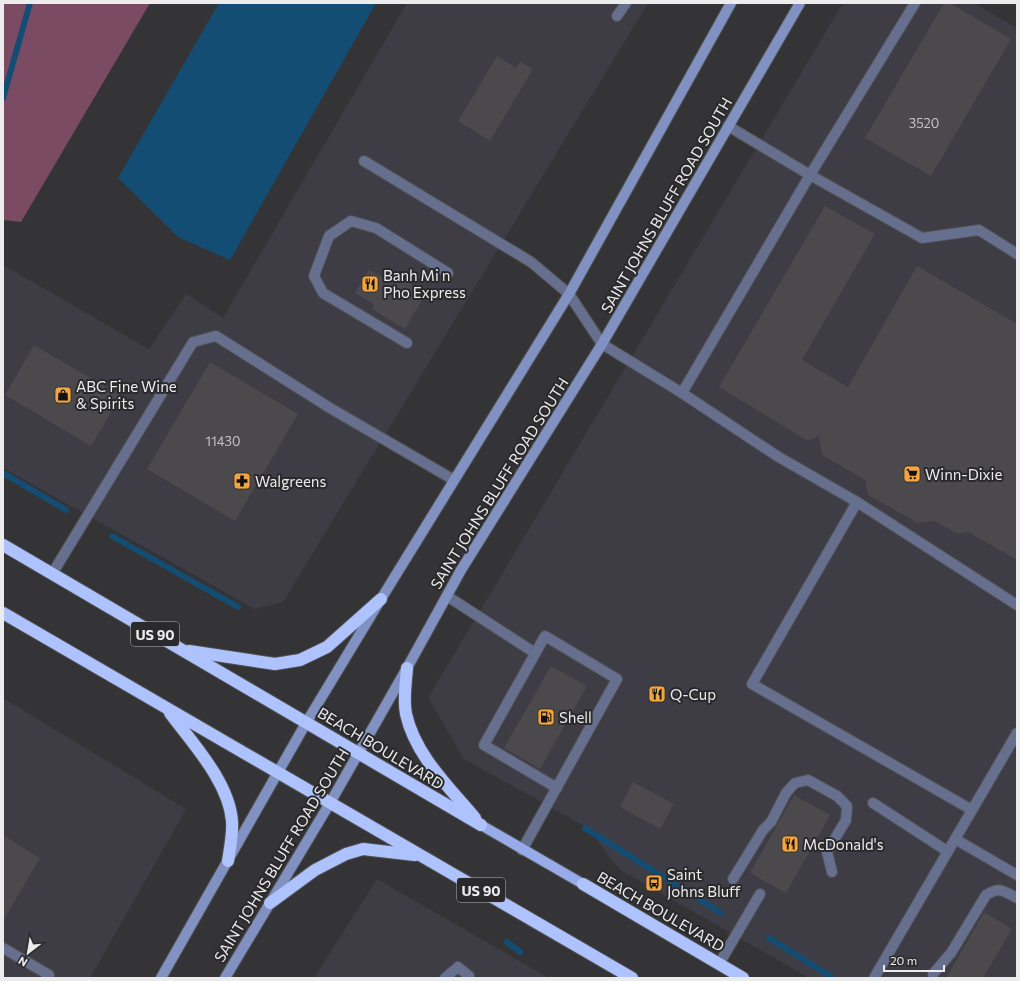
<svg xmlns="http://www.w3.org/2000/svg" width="1020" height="981" font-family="Commissioner,sans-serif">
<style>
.built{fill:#3e3c45}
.green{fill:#7a4b62}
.water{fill:#134d73}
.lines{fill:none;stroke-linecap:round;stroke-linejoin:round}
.stream{stroke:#134d73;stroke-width:6}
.building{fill:#4b494b}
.lane-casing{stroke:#515153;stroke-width:12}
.secondary-casing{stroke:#515153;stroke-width:12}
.primary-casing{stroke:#515153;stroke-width:12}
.highway-casing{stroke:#515153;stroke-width:14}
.lane{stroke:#66708e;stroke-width:10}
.secondary{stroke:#8191c1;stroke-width:10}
.primary{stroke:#96abe8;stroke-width:10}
.highway{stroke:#aec2fd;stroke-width:12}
.labels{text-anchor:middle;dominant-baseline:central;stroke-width:4;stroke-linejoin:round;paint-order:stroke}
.number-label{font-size:13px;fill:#c4c3c4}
.shield{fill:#2a2a2c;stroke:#b2b2b3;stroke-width:1}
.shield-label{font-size:14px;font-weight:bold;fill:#ececed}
.street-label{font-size:15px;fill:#ececed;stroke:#2a2a2c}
.poi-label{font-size:15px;fill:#ececed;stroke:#2a2a2c;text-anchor:start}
</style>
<rect width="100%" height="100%" fill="#343436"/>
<g class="built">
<polygon points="407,3 648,3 283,602 255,609 3,468 3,265 149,349 186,294 223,318"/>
<polygon points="843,3 974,3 1017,28 1017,978 809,978 619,869 588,828 464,759 428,698"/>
<polygon points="3,698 186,809 90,978 3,978"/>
<polygon points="377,879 549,978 314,978"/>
</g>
<polygon class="green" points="3,3 150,3 21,222 3,220"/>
<polygon class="water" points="219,3 376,3 230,260 178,237 118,178"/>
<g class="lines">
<g class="stream">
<polyline points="3,98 30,3"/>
<polyline points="3,473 66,510"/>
<polyline points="112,536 238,607"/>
<polyline points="585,828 721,913"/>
<polyline points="769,938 830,976"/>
<polyline points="507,942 520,952"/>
</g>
</g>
<g class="building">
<polygon points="944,3 950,3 1011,39 931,176 865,138"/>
<polygon points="497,56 516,68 520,61 533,69 490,141 458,121"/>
<polygon points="825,206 875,234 802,360 848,387 917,266 1017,324 1017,560 968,532 958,534 934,521 918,523 868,495 865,480 822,455 819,436 808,441 719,387"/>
<polygon points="369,270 394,284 398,277 426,293 405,329 372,309 374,304 355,293"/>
<polygon points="34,345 121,396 91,446 5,395"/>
<polygon points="210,362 298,414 235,521 147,469"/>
<polygon points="551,666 587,686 540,769 504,748"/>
<polygon points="633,782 674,804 660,829 620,807"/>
<polygon points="794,795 830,815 786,893 750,873"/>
<polygon points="3,835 40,858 3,921"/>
<polygon points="984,912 1012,929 983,978 946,978"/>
</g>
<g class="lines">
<g class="lane-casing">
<g id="lane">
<polyline points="617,16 626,3"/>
<polyline points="728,126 810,175 922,238 979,230 1017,254"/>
<polyline points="364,161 531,262 569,294 602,344 682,393 777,456 857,502 1017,605"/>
<polyline points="407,343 323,293 314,276 329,236 351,221 376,228 448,273"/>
<polyline points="682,393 810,175 915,3"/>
<polyline points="857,502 752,684 972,810"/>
<polyline points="52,574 193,342 216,336 330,408 454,480"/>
<polyline points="447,596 535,653"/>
<polyline points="873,803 947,851"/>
<polyline points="955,839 1017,875"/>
<polyline points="522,850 617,679 545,636 484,745 557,788"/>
<polyline points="733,879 763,830 771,822 786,793 795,783 808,780 837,796 847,806 846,820 827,852 832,872"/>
<polyline points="3,948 49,975"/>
<polyline points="719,964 760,894"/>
<path d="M933,974L951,953L986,895C1000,886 1003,891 1017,898"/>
<polyline points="445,978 458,967 469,976 468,978"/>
<polyline points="874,978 1017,733"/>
</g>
</g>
<g class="secondary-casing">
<g id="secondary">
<polyline points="161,978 306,723 381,599 569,294 731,3"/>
<polyline points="225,978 330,803 407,668 461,570 602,344 800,3"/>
</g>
</g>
<g class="primary-casing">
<polyline id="primary" points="481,825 583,884"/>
</g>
<g class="highway-casing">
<g id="highway">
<polyline points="3,545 481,825"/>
<polyline points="3,613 632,978"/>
<polyline points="189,651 275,664 300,660 327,647 381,599"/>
<path d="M407,668C406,683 403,699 406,714C415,755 449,787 475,818"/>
<path d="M170,713C193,744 229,782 232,821C233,834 230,848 228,861"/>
<polyline points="583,884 743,978"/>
<polyline points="270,903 315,870 346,854 363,849 415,855"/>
</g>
</g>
<use href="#lane" class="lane"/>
<use href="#secondary" class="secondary"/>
<use href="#primary" class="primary"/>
<use href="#highway" class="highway"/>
</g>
<defs>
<g id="restaurant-square" transform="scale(0.9)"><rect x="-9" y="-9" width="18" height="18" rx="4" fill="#f1a540" stroke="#2a2a2c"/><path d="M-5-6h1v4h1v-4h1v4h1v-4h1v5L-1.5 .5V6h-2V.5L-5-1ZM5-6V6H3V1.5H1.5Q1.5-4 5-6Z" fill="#111"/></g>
<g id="shop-square" transform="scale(0.9)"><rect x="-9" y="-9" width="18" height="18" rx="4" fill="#f1a540" stroke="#2a2a2c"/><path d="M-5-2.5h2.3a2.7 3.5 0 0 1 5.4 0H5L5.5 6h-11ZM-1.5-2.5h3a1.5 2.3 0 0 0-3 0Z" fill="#111"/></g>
<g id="supermarket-square" transform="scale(0.9)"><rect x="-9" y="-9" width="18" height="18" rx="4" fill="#f1a540" stroke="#2a2a2c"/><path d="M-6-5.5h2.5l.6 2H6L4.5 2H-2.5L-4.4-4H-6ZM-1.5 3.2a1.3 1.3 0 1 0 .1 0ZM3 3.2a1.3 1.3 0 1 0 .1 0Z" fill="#111"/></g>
<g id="pharmacy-square" transform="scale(0.9)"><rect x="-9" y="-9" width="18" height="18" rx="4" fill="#f1a540" stroke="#2a2a2c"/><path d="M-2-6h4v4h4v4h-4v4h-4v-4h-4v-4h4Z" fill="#111"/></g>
<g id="fuel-square" transform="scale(0.9)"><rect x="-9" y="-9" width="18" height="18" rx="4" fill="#f1a540" stroke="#2a2a2c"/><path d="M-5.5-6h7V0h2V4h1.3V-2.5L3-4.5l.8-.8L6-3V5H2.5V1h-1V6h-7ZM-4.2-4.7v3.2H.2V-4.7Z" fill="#111"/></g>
<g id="bus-square" transform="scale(0.9)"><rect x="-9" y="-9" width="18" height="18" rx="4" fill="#f1a540" stroke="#2a2a2c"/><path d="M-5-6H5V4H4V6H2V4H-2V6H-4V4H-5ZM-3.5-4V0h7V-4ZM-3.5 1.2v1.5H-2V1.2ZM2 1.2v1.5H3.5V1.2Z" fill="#111"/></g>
</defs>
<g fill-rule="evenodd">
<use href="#restaurant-square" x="370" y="284"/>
<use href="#shop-square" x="63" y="395"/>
<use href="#supermarket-square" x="912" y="474"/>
<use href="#pharmacy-square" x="242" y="481"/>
<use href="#restaurant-square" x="657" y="694"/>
<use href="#fuel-square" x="546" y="717"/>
<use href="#restaurant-square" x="790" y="844"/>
<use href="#bus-square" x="654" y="883"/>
</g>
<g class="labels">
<g class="number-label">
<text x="924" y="123">3520</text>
<text x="223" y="441">11430</text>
</g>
<g class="shield">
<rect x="131" y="622" width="48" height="24" rx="3"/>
<rect x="457" y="878" width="48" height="24" rx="3"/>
</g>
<g class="shield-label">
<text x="155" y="634">US 90</text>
<text x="481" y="890">US 90</text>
</g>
<g class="street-label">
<text transform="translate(666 205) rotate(-60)">SAINT JOHNS BLUFF ROAD SOUTH</text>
<text transform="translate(499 483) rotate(-58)">SAINT JOHNS BLUFF ROAD SOUTH</text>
<text transform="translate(381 748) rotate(31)">BEACH BOULEVARD</text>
<text transform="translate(281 855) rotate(-59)">SAINT JOHNS BLUFF ROAD SOUTH</text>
<text transform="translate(661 911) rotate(30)">BEACH BOULEVARD</text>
</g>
<g class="poi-label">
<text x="383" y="275">Banh Mi n<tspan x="383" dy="17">Pho Express</tspan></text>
<text x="76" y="386">ABC Fine Wine<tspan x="76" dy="17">&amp; Spirits</tspan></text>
<text x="925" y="474">Winn-Dixie</text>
<text x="255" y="481">Walgreens</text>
<text x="670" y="694">Q-Cup</text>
<text x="559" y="717">Shell</text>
<text x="803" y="844">McDonald's</text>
<text x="667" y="874">Saint<tspan x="667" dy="17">Johns Bluff</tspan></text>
</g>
</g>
<rect width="1020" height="981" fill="none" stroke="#ececed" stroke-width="8"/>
<g transform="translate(28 953) rotate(211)" stroke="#2a2a2c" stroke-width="3" paint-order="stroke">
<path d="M0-3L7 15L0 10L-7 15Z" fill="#ececed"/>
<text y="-6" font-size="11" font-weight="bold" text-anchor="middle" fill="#ececed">N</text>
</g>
<path d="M884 965v6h60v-6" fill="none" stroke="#ececed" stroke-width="2"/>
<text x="890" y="965" font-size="12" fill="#ececed" stroke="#2a2a2c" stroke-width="3" paint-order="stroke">20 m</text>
</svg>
